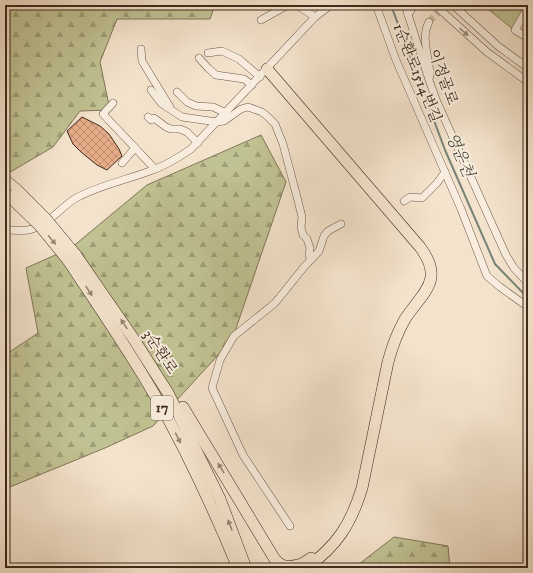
<svg xmlns="http://www.w3.org/2000/svg" width="533" height="573" font-family="'IM FELL DW Pica','Noto Serif KR',serif">
<style>
.forest{fill:url(#forest-firs);stroke:#7f7658}
.park{fill:#c1c293;stroke:#7f7658}
.lines{fill:none;stroke-linecap:round;stroke-linejoin:round}
.stream{stroke:#768376;stroke-width:2}
.building{fill:url(#building-cross-hatch);stroke:#3d2a1d}
.minor-tunnel{stroke:#cfbea9;stroke-width:7;stroke-dasharray:7 3.5;stroke-linecap:butt}
.minor-casing{stroke:#6b5849;stroke-width:8}
.highway-casing{stroke:#3d2a1d;stroke-width:12}
.minor{stroke:#f8edde;stroke-width:7}
.highway{stroke:#f4e3cc;stroke-width:11}
.highway-bridge-casing{stroke:#3d2a1d;stroke-width:12;stroke-linecap:butt}
.highway-bridge{stroke:#f4e3cc;stroke-width:11}
.oneway{fill:#9a8c7e}
.oneway2{fill:#988674}
.labels{text-anchor:middle;dominant-baseline:central;stroke-width:4;stroke-linejoin:round;paint-order:stroke}
.shield{fill:#f8edde;stroke:#756457;stroke-width:1}
.shield-label{font-size:14px;font-weight:bold;fill:#3d2a1d}
.street-label{font-size:15px;fill:#3d2a1d;stroke:#f8edde}
.water-label{font-size:16px;font-style:italic;fill:#554f42;stroke:#f8edde}
</style>
<defs>
<pattern id="forest-firs" width="22" height="20" patternUnits="userSpaceOnUse"><rect width="22" height="20" fill="#c1c293"/><path d="M5 1l3.5 6h-7zM16 11l3.5 6h-7z" fill="#9e9e77"/></pattern>
<pattern id="building-cross-hatch" width="8" height="8" patternUnits="userSpaceOnUse"><rect width="8" height="8" fill="#e6ac87"/><path d="M0 0l8 8M0 8l8-8" fill="none" stroke="#bc8c6e"/></pattern>
</defs>
<rect width="100%" height="100%" fill="#f4e3cc"/>
<filter id="stains"><feTurbulence type="fractalNoise" baseFrequency=".005" numOctaves="4"/><feColorMatrix values="0 0 0 0 .2 0 0 0 0 .09 0 0 0 0 .02 0 0 0 .5 -.17"/></filter>
<radialGradient id="worn" r=".72"><stop offset=".6" stop-color="#630" stop-opacity="0"/><stop offset="1" stop-color="#630" stop-opacity=".3"/></radialGradient>
<g class="forest">
<polygon points="5,5 215,5 210,19 117,19 100,62 110,110 80,111 53,147 5,175"/>
<polygon points="261,135 286,182 232,340 153,426 105,448 5,489 5,355 38,333 26,268 71,248 147,185"/>
<polygon points="394,537 448,546 450,568 354,568"/>
</g>
<polygon class="park" points="485,5 528,5 514,30 488,9"/>
<g class="lines">
<polyline class="stream" points="392,8 445,150 495,264 528,298"/>
</g>
<polygon class="building" points="82,117 100,126 109,134 119,149 122,156 107,170 97,165 81,152 73,144 67,131"/>
<g class="lines">
<polyline class="minor-tunnel" points="429,22 445,5"/>
<g class="minor-casing">
<g id="minor">
<polyline points="376,5 396,60 461,209 487,276 500,287 528,307"/>
<polyline points="405,5 430,83 437,102 506,255 514,268 528,283"/>
<polyline points="435,5 487,52 528,82"/>
<polyline points="453,5 498,46 528,68"/>
<polyline points="528,7 515,30 528,38"/>
<polyline points="408,15 414,5"/>
<polyline points="261,20 288,5 298,6 315,17"/>
<path d="M429,22C420,38 430,58 430,76"/>
<polyline points="141,49 142,61 170,107"/>
<polyline points="208,53 222,51 239,59 260,77"/>
<polyline points="199,58 208,68 216,75 244,79 252,85"/>
<polyline points="151,90 162,104 182,117 217,122 224,121 241,109 248,107 262,112 267,116 275,124 283,144 297,197 302,217 301,227 303,235 307,239 310,248 309,255 311,260"/>
<polyline points="177,92 187,102 196,106 213,107 226,113"/>
<polyline points="113,103 103,114 155,169"/>
<polyline points="148,117 151,120 154,118 166,127 171,129 180,129 187,132 198,143"/>
<polyline points="122,163 135,148"/>
<polyline points="404,201 410,197 422,198 437,183 445,172"/>
<path d="M5,229C15,231 25,232 35,228C52,222 62,205 78,197C101,185 126,180 150,171C165,166 178,158 191,149L315,17L331,5"/>
<polyline points="290,526 243,455 212,388 220,360 234,336 275,303 304,267 319,251 324,236 328,231 341,224"/>
</g>
</g>
<g class="highway-casing">
<g id="highway">
<path d="M267,69L420,247C445,280 423,292 405,319C397,333 392,347 388,362L362,488C351,524 337,546 306,568"/>
<polyline points="5,180 17,190"/>
<polyline points="75,254 133,338 168,393 220,499 246,568"/>
<path d="M67,259C98,305 129,350 157,399C188,453 214,510 238,568"/>
<path d="M183,407L274,558C282,569 290,567 302,564"/>
<polyline points="296,568 311,558"/>
</g>
</g>
<use href="#minor" class="minor"/>
<use href="#highway" class="highway"/>
<g class="highway-bridge-casing">
<g id="highway-bridge">
<polyline points="17,190 46,219 75,254"/>
<polyline points="5,192 40,226 67,259"/>
</g>
</g>
<use href="#highway-bridge" class="highway-bridge"/>
</g>
<defs><path id="oneway-solid" d="M-6-.8H1V-3.2L6.5 0L1 3.2V.8H-6Z"/></defs>
<use class="oneway" href="#oneway-solid" transform="translate(464 32) rotate(41)"/>
<g class="oneway2">
<use href="#oneway-solid" transform="translate(52 240) rotate(50)"/>
<use href="#oneway-solid" transform="translate(89 291) rotate(56)"/>
<use href="#oneway-solid" transform="translate(124 324) rotate(-124)"/>
<use href="#oneway-solid" transform="translate(178 438) rotate(63)"/>
<use href="#oneway-solid" transform="translate(221 468) rotate(-121)"/>
<use href="#oneway-solid" transform="translate(230 525) rotate(-111)"/>
</g>
<g class="labels">
<rect class="shield" x="151" y="396" width="22" height="24" rx="3"/>
<g class="shield-label">
<text x="162" y="408">17</text>
</g>
<g class="street-label">
<text transform="translate(417 73) rotate(68)">1순환로1514번길</text>
<text transform="translate(443 77) rotate(70)">이정골로</text>
<text transform="translate(160 352) rotate(57)">3순환로</text>
</g>
<g class="water-label">
<text transform="translate(460 155) rotate(67)">영운천</text>
</g>
</g>
<rect width="533" height="573" fill="none" stroke="#f4e3cc" stroke-width="20"/>
<rect x="6" y="6" width="521" height="561" fill="none" stroke="#3d2a1d" stroke-width="2"/>
<rect x="10" y="10" width="513" height="553" fill="none" stroke="#3d2a1d"/>
<rect width="100%" height="100%" filter="url(#stains)"/>
<rect width="100%" height="100%" fill="url(#worn)"/>
</svg>
